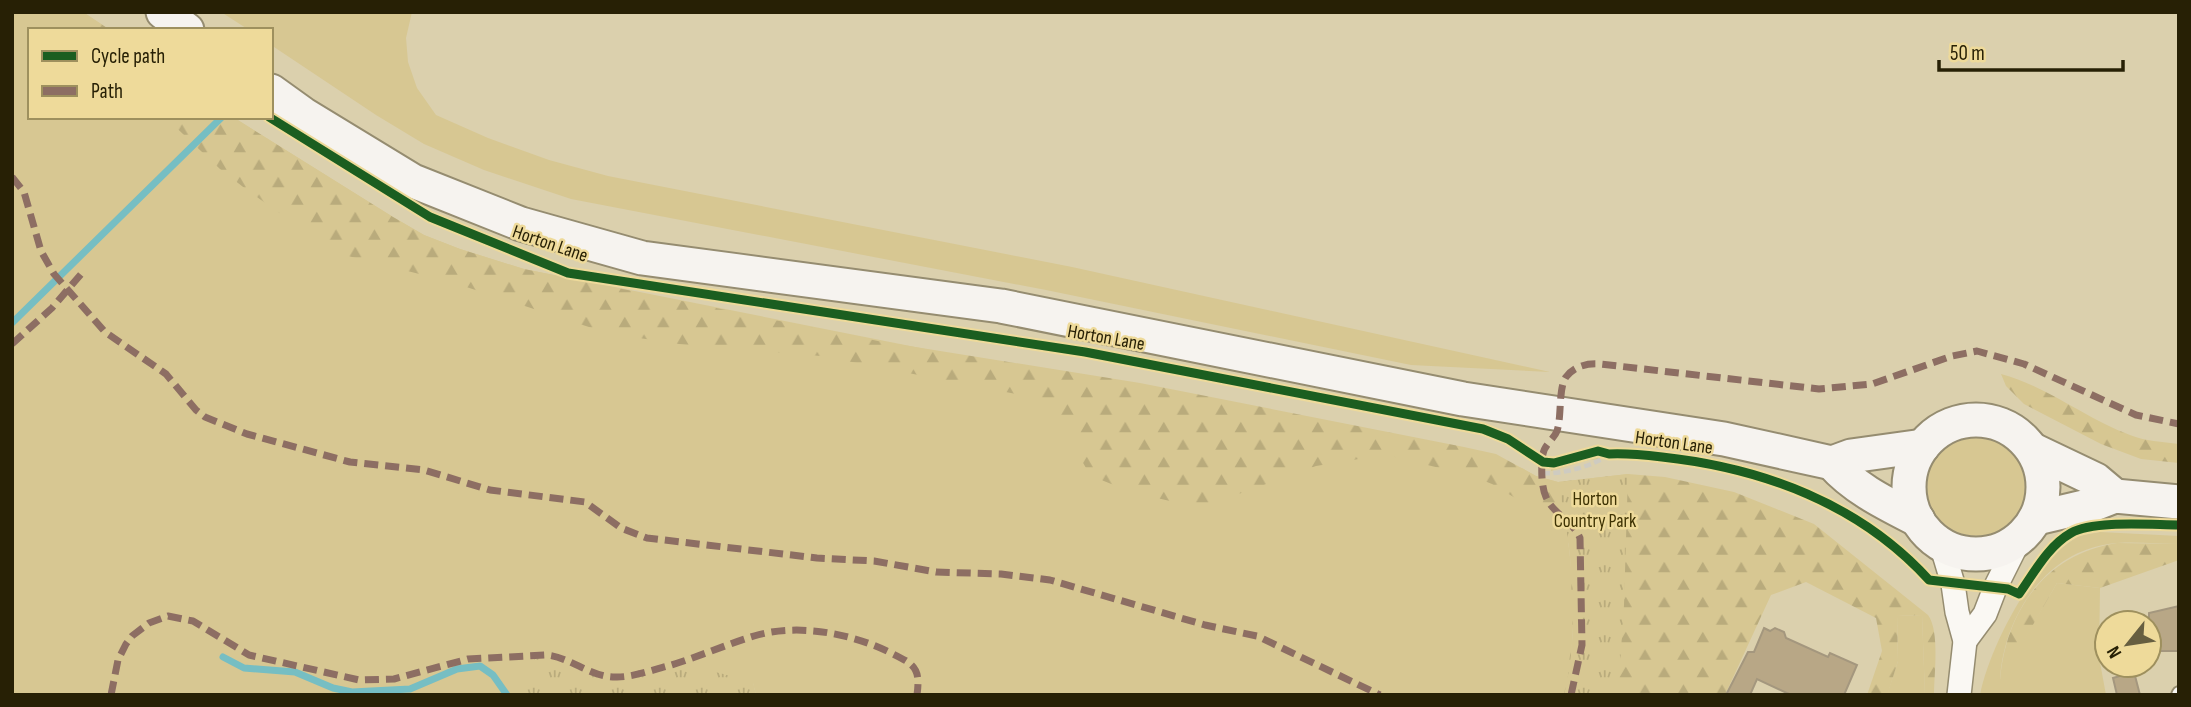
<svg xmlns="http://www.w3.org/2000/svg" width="2191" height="707" font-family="'Sofia Sans Condensed',sans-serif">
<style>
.green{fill:#d7c792}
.forest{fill:url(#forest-firs)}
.park{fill:url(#park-tufts)}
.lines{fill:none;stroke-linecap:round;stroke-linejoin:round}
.stream{stroke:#76bec3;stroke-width:7}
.building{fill:#b8a786;stroke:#a4977e;stroke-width:2}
.lane-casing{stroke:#958c70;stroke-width:16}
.street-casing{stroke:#958c70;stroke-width:26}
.secondary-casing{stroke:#958c70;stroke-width:37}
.path{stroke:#cecbc1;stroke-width:4.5;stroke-dasharray:7 3.5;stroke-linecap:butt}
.lane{stroke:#faf8f3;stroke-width:12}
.street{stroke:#faf8f3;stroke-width:23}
.secondary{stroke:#f6f3ef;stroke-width:33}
.quiet{stroke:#8d6e63;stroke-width:7;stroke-dasharray:14 7;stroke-linecap:butt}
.cycleway-casing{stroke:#eeda9a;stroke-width:13}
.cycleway{stroke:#1b5e20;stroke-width:9}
.labels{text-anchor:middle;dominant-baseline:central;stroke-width:5;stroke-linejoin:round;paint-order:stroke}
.street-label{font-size:19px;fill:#272005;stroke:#eeda9a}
.park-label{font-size:19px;fill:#3e3203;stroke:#eeda9a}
</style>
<defs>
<pattern id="forest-firs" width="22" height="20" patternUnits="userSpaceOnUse" patternTransform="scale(1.75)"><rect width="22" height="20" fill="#d7c792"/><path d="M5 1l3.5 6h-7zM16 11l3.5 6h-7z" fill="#b9ab7c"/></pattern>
<pattern id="park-tufts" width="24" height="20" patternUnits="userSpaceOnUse" patternTransform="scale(1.75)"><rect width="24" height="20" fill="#d7c792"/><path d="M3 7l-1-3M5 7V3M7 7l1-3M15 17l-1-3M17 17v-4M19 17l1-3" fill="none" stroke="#b9ab7c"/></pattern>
</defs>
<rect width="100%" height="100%" fill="#dbd0ad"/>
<g class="green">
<path d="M12,12H83L110,30H30V117H233L393,217L424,235L460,249L524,269L1522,468L1536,476L1558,482C1572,552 1581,624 1564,695H756L753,683L735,695H12Z"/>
<polygon points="221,12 412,12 406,38 408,62 417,88 436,115 488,138 549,160 608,176 1072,267 1550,372 1411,365 1046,290 571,199 484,170 424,144 376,115 271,45 271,30 249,30"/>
<circle cx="1977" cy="488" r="56"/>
<polygon points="1600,454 1600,459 1589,460 1551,471 1551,469"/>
<path d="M2100,532L2179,536V544C2154,544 2127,540 2103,545C2041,557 2003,621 2000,680L2057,583L2100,588L2099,657L2106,695H1980C1989,648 2032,565 2074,539C2082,534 2091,534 2100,532Z"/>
<polygon points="1922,615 1925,695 1887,695 1898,661 1897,616"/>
</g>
<g class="forest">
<polygon points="70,12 83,12 110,30 84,30"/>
<path d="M165,117H233L393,217L424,235L460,249L524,269L878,341L1140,383L1464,447L1496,454L1536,476L1558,482L1628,474L1665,477L1734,492L1814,524L1928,615C1940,631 1934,674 1934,695H1925L1922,615L1897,616L1898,661L1888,693L1887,695H1867L1882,651L1876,618L1806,582L1771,595L1725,695H1564L1573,636L1570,545L1555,524L1535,510L1492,484L1472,476L1395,457H1371L1316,466L1219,501L1201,505L1170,501L1131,492L1094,477L1086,468L1061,424L1051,412L1016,394L821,356L679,344L626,336L595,329L451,282L348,256L325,245L247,190L220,169Z"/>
<path d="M2001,374C2049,387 2084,418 2130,435C2145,441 2162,442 2179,444V463L2141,459L2101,444L2024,404L2006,386Z"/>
<path d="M2117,543L2179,544V560L2100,588L2057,583L2000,682C2005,612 2045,554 2117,543Z"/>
</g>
<g class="park">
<path d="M1628,474L1624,605L1618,695H1564C1581,624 1572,552 1558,482Z"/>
<path d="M535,657C559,658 580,670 604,673C626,675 647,664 668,665C697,665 725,675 753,682L756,695H522Z"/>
</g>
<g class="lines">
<g class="stream">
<polyline points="12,323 222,117"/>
<polyline points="223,657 244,668 295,672 333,688 352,692 410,689 457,669 480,666 493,675 507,695"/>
</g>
</g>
<g class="building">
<polygon points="2179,606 2179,651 2149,651 2149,613"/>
<polygon points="1764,628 1770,631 1775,628 1784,632 1786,638 1828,657 1830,653 1857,665 1844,695 1791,695 1757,679 1750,695 1726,695 1748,652 1754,652"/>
<polygon points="2134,672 2140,695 2117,695 2113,678"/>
</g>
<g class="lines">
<g class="lane-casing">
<polyline id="lane" points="2178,695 2179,693"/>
</g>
<g class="street-casing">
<g id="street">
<polyline points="1941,544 1953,584 1957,612 1965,641 1959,695"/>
<polyline points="1965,641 1985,614 1995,588 2019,540"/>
</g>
</g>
<g class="secondary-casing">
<g id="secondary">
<polyline points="163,12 187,30"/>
<polyline points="271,91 303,114 413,181 521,224 642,258 1001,306 1463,399 1724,439 1832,463 1851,456 1923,446"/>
<circle cx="1976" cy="487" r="67"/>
<polyline points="2033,450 2096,480 2115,496"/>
<path d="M1832,463C1855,489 1887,504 1918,520"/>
<polyline points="2037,518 2092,505 2115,496 2179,502"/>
</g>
</g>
<path class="path" d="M1543,473C1560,475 1597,465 1609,454"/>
<use href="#lane" class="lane"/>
<use href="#street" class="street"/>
<use href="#secondary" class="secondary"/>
<g class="quiet">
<polyline points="12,177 24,192 41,251 54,274 105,332 166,374 196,410 205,417 247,434 350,462 424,470 490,490 585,502 621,528 647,538 817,558 874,561 936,572 1001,574 1050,580 1205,625 1257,636 1380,695"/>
<polyline points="12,344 52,308 82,273"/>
<path d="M111,695L118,660L126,644L132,636L149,623L168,616L193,621L249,655L359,680L394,679L468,659L546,655C571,657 591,678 617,677C634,677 652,670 668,666C698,657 725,645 754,636C797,623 850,633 889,652C913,664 921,666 917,695"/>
<path d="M1571,695L1582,645L1580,538C1572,520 1553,514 1546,497C1541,486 1541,466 1543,454C1544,445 1554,439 1557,431C1562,416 1558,389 1566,377C1574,366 1588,363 1600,364L1819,389L1872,384L1952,356L1977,351L2024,364L2136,415L2179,424"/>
</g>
<g class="cycleway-casing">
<path id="cycleway" d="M269,117L430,217L568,273L1085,352L1483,429L1508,439L1543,462L1554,463L1598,451L1609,454C1627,453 1645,455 1662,457C1763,468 1860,504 1929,580L2008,589L2019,594C2034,573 2048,546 2071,533C2094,520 2152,525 2179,525"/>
</g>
<use href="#cycleway" class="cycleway"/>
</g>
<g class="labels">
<g class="street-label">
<text transform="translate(550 244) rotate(19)">Horton Lane</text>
<text transform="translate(1106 338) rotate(10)">Horton Lane</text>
<text transform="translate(1674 443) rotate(8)">Horton Lane</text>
</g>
<g class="park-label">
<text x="1595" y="499">Horton<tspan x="1595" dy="22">Country Park</tspan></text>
</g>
</g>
<rect width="2191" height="707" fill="none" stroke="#272005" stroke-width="28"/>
<rect x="28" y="28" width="245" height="91" fill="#eeda9a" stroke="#9e905e" stroke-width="2"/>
<rect x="42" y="51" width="35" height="10" fill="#1b5e20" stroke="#9e905e" stroke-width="2"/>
<text x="91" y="63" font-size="21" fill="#272005">Cycle path</text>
<rect x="42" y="86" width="35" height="10" fill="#8d6e63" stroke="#9e905e" stroke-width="2"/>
<text x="91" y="98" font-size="21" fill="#272005">Path</text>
<g transform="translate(2128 644) rotate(240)"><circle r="33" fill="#eeda9a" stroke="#9e905e" stroke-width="2"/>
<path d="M0-5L12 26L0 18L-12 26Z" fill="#665e40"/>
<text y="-10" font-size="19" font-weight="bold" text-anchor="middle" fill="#272005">N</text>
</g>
<path d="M1939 60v10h184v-10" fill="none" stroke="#272005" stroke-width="3.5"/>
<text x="1950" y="60" font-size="21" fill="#272005" stroke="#eeda9a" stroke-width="5" paint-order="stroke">50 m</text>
</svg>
